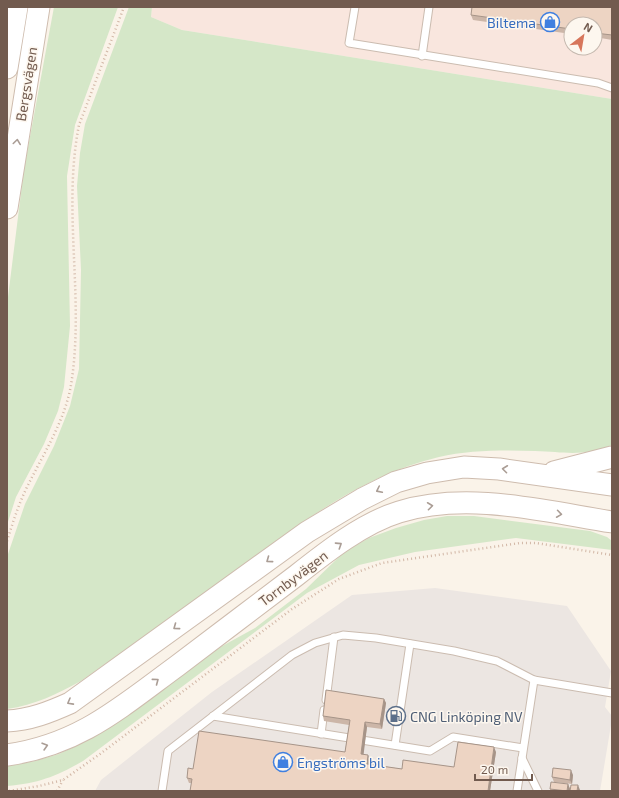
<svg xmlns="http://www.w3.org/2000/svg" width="619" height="798" font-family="'Exo 2',sans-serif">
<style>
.commercial{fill:#f9e6de;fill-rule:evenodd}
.industrial{fill:#ece6e2}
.grass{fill:#d5e7c8}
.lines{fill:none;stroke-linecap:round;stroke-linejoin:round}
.lane-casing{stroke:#cbbcb0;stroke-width:9}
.secondary-casing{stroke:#cebcae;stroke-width:23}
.path{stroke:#d2b7a6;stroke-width:2.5;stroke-dasharray:1 3;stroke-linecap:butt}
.lane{stroke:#fff;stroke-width:7}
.secondary{stroke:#fff;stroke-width:21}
.wall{fill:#ccb6a8}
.shaded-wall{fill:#a69488}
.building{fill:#edd4c3;stroke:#a69488}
.oneway{stroke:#aa9d95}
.labels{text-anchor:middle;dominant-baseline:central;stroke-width:3;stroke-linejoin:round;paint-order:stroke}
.shop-label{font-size:14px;fill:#366cbe;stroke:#fdf7ef;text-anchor:end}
.street-label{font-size:14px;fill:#725b4f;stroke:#fdf7ef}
.service-label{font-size:14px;fill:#4e5e75;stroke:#fdf7ef;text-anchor:start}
</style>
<rect width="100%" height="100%" fill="#faf3e9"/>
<path class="commercial" d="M152,7H612V99L182,30L151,17ZM571,24H595V48H571Z"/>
<polygon class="industrial" points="435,588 567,606 611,671 605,707 612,716 612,719 600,791 95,791 101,780 212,692 352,595"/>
<g class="grass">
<polygon points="54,7 118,7 75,125 67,176 70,326 64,387 58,411 44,444 16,497 7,525 7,305 24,169"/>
<path d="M129,7H152L151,17L182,30L612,99V445C582,457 566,452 535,451C503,450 469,450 439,457C359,476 294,528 229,575C180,611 131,646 81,681C57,694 35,705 7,709V557L25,504L54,446L70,406L79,369L81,270L77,186L80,153L85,124Z"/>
<path d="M447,516H474L590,531L607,537L612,541V550L516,538L415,552L359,565L307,593L83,761C55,777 39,783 7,786V766L35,761L59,754L85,741L215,650L255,628L306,589L344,552L369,538L396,528L424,520Z"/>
</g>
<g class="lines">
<g class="lane-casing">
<g id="lane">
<polyline points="355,7 349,43 598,83 612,88"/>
<polyline points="422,56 429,7"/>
<polyline points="326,700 334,637"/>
<polyline points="213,716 430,751 453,737 523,748"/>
<polyline points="321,734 324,710"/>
<polyline points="395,745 410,644"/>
<polyline points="522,758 538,791"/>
<polyline points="162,791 168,751 292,655 315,643 343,635 376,638 454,651 497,661 534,680 612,693"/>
<polyline points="517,791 534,680"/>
</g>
</g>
<g class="secondary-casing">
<g id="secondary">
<polyline points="7,68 17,7"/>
<polyline points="7,208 39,7"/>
<polyline points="554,472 612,457"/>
<path d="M7,721C30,720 50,712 70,703L307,532L362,499L396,482L427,473L464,467L499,469L612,485"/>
<path d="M7,755C79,745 121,707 177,666C217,636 257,605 297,575C326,552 363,523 399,512C467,491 543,511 612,522"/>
</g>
</g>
<g class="path">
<path d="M7,541C13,522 19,503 28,485C44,453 65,420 71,385C85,299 62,211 79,125L124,7"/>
<polyline points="9,791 39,786 63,780 100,754 292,609 339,579 382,563 520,543 536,543 612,555"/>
<polyline points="57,791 63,780"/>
</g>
<use href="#lane" class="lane"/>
<use href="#secondary" class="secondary"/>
</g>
<g class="wall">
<polygon points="612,7 612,40 595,37 595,24 571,24 571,34 473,20 471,15"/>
<polygon points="384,699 386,703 382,729 367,727 363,754 370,760 369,764 402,769 454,767 496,752 490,791 189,783 187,778 193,769 345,752 349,725 324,721 323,716"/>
<polygon points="573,775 572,784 554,782 552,777"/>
<polygon points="568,784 570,789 570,791 550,791 550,789"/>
</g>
<g class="shaded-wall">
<polygon points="384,699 386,703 382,729 380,724"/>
<polygon points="365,722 367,727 363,759 361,754"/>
<polygon points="494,747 496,752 490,791 488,791"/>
<polygon points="368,755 370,760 369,769 367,764"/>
<polygon points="571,770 573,775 572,784 570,780"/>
<polygon points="568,784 570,789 570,791 567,791"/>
<polygon points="578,785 580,790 579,791 577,791"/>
</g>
<g class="building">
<polygon points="472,7 612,7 612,35 595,33 595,24 571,24 571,29 471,15"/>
<polygon points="326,690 384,699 380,724 365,722 361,754 368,755 367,764 402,769 403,760 454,767 458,742 494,747 488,791 190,791 192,779 187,778 188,768 193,769 199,731 345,752 350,720 323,716"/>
<polygon points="553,768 571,770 570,780 552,777"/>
<polygon points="551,782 568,784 567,791 550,789"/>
<polygon points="571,785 578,785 577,791 570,791"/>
</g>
<defs><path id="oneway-chevron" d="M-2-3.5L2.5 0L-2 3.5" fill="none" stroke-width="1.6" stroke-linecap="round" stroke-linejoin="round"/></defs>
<g class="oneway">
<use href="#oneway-chevron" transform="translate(17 142) rotate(-82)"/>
<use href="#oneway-chevron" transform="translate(505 469) rotate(-173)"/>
<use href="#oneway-chevron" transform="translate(379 490) rotate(154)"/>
<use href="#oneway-chevron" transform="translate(430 506) rotate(-7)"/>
<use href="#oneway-chevron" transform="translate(559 514) rotate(8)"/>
<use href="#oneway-chevron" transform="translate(339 545) rotate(-33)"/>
<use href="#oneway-chevron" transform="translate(269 560) rotate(144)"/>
<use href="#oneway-chevron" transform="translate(176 627) rotate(144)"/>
<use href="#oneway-chevron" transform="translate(156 681) rotate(-37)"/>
<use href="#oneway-chevron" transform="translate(70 702) rotate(151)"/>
<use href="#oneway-chevron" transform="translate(45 746) rotate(-16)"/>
</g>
<defs>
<g id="shop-ring" transform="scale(1)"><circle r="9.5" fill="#fdf7ef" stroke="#3f7fe0" stroke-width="1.5"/><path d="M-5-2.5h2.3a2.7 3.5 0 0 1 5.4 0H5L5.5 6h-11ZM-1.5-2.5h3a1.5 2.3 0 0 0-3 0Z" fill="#3f7fe0"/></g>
<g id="fuel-ring" transform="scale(1)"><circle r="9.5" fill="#fdf7ef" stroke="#5c6f8a" stroke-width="1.5"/><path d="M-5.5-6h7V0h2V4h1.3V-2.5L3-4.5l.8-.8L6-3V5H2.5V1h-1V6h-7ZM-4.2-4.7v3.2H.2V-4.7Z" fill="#5c6f8a"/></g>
</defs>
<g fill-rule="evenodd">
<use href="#shop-ring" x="550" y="22"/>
<use href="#fuel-ring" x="396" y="716"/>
<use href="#shop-ring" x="283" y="762"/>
</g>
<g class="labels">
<g class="shop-label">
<text x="536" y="22">Biltema</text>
<text x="297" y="762" text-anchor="start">Engströms bil</text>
</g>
<g class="street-label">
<text transform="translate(26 84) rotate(-81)">Bergsvägen</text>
<text transform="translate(293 578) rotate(-37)">Tornbyvägen</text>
</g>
<g class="service-label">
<text x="410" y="716">CNG Linköping NV</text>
</g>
</g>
<rect width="619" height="798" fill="none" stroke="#725b4f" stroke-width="16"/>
<g transform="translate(583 36) rotate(31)"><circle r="19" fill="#fdf7ef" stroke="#c5b9af"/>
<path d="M0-3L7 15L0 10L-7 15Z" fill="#d7765b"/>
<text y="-6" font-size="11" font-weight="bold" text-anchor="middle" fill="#725b4f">N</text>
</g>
<path d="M475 774v6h57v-6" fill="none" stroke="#725b4f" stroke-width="2"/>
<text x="481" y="774" font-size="12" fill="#725b4f" stroke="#fdf7ef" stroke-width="3" paint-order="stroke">20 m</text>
</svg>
